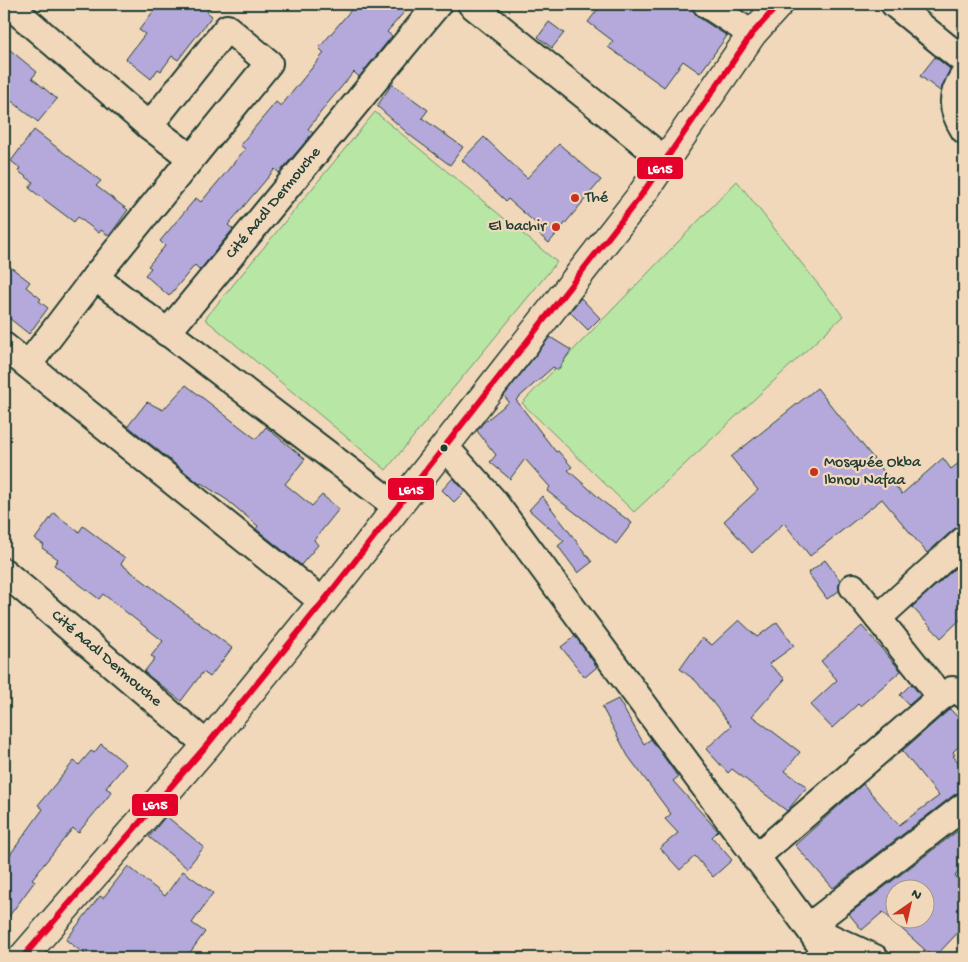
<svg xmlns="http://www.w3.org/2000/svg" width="968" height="962" font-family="'Gochi Hand',sans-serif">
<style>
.green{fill:#b8e6a4;stroke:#6c926c}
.building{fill:#b4a9da;stroke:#1f3d34;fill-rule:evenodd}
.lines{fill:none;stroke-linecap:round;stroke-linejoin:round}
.street-casing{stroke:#1f3d34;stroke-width:30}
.secondary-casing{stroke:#1f3d34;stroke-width:31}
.street{stroke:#f2d8ba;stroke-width:26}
.secondary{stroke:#f2d8ba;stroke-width:28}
.bus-1-casing{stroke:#f2d8ba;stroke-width:10}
.bus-1{stroke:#e4002b;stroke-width:6}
.poi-dot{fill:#c8321e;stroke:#f2d8ba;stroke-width:2}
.bus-dot{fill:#1f3d34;stroke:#f2d8ba;stroke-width:2}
.labels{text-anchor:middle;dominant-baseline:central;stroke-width:4.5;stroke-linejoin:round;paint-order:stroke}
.poi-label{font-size:16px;fill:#1f3d34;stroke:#f2d8ba;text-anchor:start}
.street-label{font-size:16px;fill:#1f3d34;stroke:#f2d8ba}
.line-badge{stroke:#f2d8ba;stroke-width:2}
.badge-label{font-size:14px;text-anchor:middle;font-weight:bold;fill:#fff}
</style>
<rect width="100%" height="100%" fill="#f2d8ba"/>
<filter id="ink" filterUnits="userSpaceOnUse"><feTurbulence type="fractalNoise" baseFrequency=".02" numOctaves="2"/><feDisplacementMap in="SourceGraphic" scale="10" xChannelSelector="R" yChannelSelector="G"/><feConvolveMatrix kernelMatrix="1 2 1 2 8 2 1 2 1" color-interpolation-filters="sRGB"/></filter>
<g filter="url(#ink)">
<g class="green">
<polygon points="375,112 557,262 386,470 205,319"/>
<polygon points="737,181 843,316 634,512 522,403"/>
</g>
<g class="building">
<polygon points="159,4 213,4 207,12 212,16 178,60 172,56 161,71 158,69 151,79 126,59 145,34 139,30"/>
<polygon points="356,4 411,4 387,32 392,36 359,77 354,72 327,104 308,129 313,133 279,173 275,169 228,225 233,229 200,270 195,265 169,296 145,275 151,268 148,266 165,246 160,241 196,198 201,202 223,176 245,149 240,145 276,102 281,106 324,53 319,48"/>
<polygon points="602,4 689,4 698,17 727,36 700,73 683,61 664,87 608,47 613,41 588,22"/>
<polygon points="549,22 564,33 552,48 538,37"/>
<polygon points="4,45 37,72 32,78 57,99 38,122 4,95"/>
<polygon points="935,57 950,69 940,91 920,76"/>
<polygon points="392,84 428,110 422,118 463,147 450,165 412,137 377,106"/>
<polygon points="34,130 101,181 96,186 128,210 109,236 101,230 99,233 78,217 74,222 29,188 33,182 18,171 20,168 11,161"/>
<polygon points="484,137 527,178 559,144 601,180 549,243 535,231 539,226 508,199 506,201 462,160"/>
<polygon points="4,262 30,282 26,287 41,299 39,301 48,308 29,334 4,314"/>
<polygon points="581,298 600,318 588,330 570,312"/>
<polygon points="550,337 571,350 558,370 553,367 516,400 556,452 558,451 572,467 568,470 606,504 632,523 616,544 547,491 550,487 525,459 510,479 490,462 496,455 477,431 483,423 509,402 504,396"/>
<polygon points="186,385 256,439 266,427 305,459 285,484 312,506 322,495 339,509 314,540 318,545 301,565 256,529 258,526 227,500 201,483 200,484 128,426 147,402 163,410"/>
<polygon points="817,388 902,494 943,458 951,469 964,459 964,525 954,529 927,553 882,499 810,556 784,523 752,553 724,521 758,490 731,457"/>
<polygon points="453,478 465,491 454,502 442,490"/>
<polygon points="542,496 592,562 578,573 558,546 564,541 529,510"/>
<polygon points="54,513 79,532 83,526 125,558 121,564 232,648 210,677 203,672 181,701 144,672 155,658 151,656 163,641 103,594 99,599 54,565 58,559 42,548 44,545 35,539"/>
<polygon points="825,560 840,580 839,591 827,599 808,573"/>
<polygon points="964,560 964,616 941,638 912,607"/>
<polygon points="739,620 757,637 777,622 794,646 769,664 785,679 752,716 800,752 785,771 807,787 787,811 732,769 728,773 706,749 731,726 696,681 680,669 702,638 712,645"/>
<polygon points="862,626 901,671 860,706 858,704 832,728 810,705 837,680 821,661"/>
<polygon points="575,636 597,667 585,677 561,647"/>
<polygon points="911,684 920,695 909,705 900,695"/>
<polygon points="618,699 644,744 651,739 678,777 673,781 718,831 712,837 732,860 713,877 695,856 680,870 660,848 678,833 665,819 671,814 628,756 602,707"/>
<polygon points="950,709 964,724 964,741 953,752 955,755 953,756 964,769 964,791 955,794 833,888 795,845 863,784 899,825 939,796 902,751"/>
<polygon points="101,744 126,764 106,788 112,792 78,833 73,828 32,879 35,881 4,923 4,863 43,809 38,805 74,761 79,765 91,751 94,753"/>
<polygon points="166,816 204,847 187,868 149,837"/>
<path d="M964,826V866L955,876L964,886V926L934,958L883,912L862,930L849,914ZM896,890H926V920H896Z"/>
<polygon points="128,866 165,896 183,871 213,893 192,923 205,932 186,958 90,958 66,940 100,896 103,898"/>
</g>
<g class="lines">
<g class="street-casing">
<g id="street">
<polyline points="8,4 149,126"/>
<polyline points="471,4 666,161"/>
<polyline points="706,4 752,34"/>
<polyline points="894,4 964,61"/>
<path d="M964,75C950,96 951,109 964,130"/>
<polyline points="95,277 397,507"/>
<path id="s1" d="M167,333L438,4"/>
<polyline points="4,346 323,602"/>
<polyline points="28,365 95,277 269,63 227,28 149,126 191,158"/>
<polyline points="445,447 492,499 808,927 875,958"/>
<path id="s2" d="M4,572L207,745"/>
<polyline points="853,587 941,697"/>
<polyline points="878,618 964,540"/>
<polyline points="755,858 941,697 952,690 962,692 964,695"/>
<polyline points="829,958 808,927 964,806"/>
</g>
</g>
<g class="secondary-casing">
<polyline id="secondary" points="22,958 207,745 323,602 640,197 752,34 779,4"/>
</g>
<use href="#street" class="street"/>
<use href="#secondary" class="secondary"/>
<g class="bus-1-casing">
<polyline id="bus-1" points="22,958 207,745 323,602 640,197 752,34 779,4"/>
</g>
<use href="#bus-1" class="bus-1"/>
</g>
</g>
<g class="poi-dot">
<circle cx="575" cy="198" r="5"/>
<circle cx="556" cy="227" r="5"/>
<circle cx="814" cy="472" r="5"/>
</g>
<circle class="bus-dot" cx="444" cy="448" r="4.5"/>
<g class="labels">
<g class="poi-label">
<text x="585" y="198">Thé</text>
<text x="546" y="227" text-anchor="end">El bachir</text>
<text x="824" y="463">Mosquée Okba<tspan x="824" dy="18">Ibnou Nafaa</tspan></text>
</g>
<g class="street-label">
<text stroke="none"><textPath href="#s1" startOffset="168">Cité Aadl Dermouche</textPath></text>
<text stroke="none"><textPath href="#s2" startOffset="134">Cité Aadl Dermouche</textPath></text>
</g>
</g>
<g class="line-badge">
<rect x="636" y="156" width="48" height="24" rx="5" fill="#e4002b"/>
<rect x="387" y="477" width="48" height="24" rx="5" fill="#e4002b"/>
<rect x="131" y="793" width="48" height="24" rx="5" fill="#e4002b"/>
</g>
<g class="badge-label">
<text x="660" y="173">L615</text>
<text x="411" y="494">L615</text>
<text x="155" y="809">L615</text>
</g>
<rect width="968" height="962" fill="none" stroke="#f2d8ba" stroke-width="20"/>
<rect x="10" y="10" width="948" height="942" fill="none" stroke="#1f3d34" stroke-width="2" filter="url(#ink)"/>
<g transform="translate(910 904) rotate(34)"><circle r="24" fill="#f2d8ba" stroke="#9e9a84"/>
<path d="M0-4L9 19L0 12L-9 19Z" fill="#c8321e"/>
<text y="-8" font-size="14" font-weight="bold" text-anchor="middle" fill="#1f3d34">N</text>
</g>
</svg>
